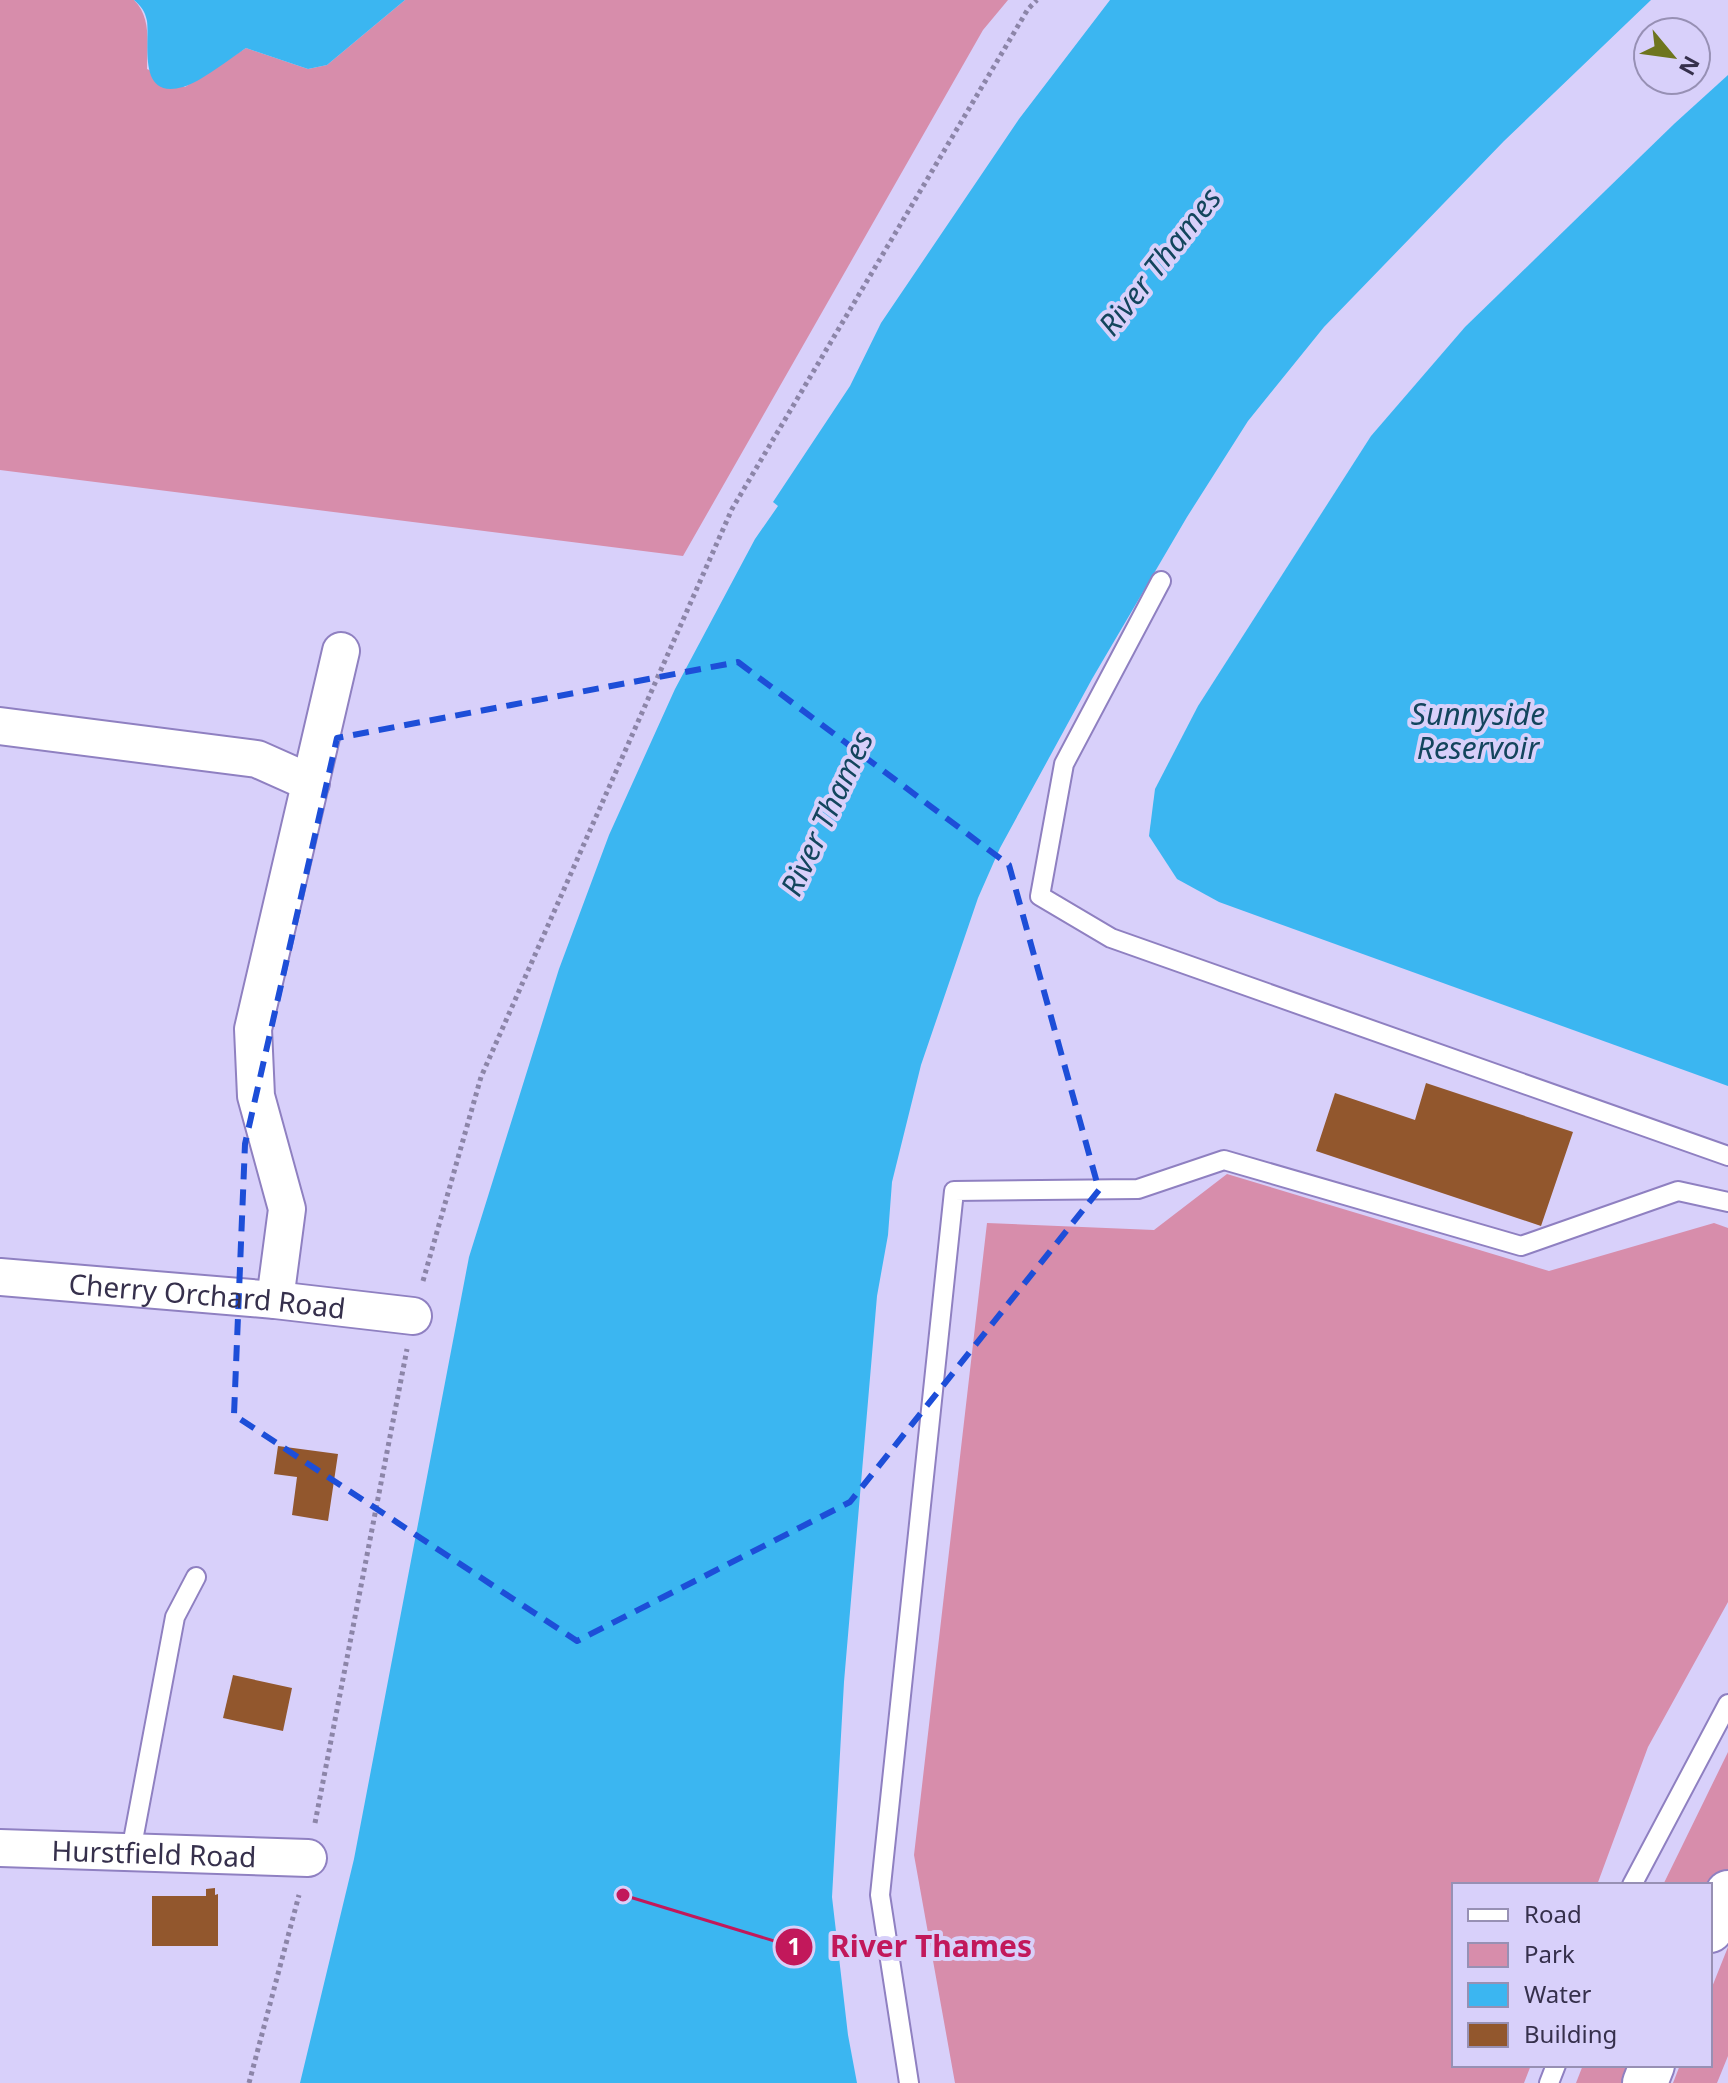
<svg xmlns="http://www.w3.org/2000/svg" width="1728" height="2083" font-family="'Noto Sans',sans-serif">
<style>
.green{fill:#d78dab}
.water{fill:#3bb6f1}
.building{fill:#92572d}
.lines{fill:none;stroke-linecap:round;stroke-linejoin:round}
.service-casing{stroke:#8f80c1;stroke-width:22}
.minor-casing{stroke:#8f80c1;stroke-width:40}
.tertiary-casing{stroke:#8f80c1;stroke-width:48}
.path{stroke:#8c85a8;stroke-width:5;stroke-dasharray:4 4;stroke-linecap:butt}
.service{stroke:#fff;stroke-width:18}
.minor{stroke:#fff;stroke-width:36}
.tertiary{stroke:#fff;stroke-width:44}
.marked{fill:none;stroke:#1d4ed8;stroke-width:6;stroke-dasharray:16 10;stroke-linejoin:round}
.labels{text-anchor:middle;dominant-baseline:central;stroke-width:8;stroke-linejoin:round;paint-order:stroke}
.street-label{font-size:28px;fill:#36304c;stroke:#d8d0fa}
.water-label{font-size:30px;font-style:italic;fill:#13455d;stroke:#d8d0fa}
.leader{fill:none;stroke:#c2185b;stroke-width:3}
.callout-dot{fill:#c2185b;stroke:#d8d0fa;stroke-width:3}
.mark-label{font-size:24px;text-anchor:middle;font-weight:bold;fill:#fff}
.callout-label{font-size:30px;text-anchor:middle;font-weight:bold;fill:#c2185b;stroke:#d8d0fa;stroke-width:8;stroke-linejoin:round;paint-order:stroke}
</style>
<rect width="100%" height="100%" fill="#d8d0fa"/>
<g class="green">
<path d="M0,0H134C152,18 147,45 147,69L185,87L246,48L308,69L327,65L405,0H1008L983,30L683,556L0,470Z"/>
<polygon points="1227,1174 1549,1271 1714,1223 1728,1228 1728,1602 1648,1747 1597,1885 1454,1885 1454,2065 1531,2065 1524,2083 955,2083 914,1855 987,1223 1154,1230"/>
<polygon points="1728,1752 1728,1893 1710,1885 1663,1885"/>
<polygon points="1728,1947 1728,2056 1717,2083 1673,2083 1680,2065 1710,2065 1710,1992"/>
<polygon points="1583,2065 1652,2065 1645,2083 1576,2083"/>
</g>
<g class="water">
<path d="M134,0H405L327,65L308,69L246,48C231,58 199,83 183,87C137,100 150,45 147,21C145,11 141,6 134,0Z"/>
<polygon points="1110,0 1651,0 1504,141 1324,327 1248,421 1187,517 1092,679 1000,848 978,898 921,1065 892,1182 888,1235 877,1296 844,1682 832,1897 848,2035 857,2083 300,2083 354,1859 469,1257 559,969 609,835 675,689 755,539 778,506 773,502 850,386 881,323 1019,119"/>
<polygon points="1728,75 1728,1086 1219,902 1177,879 1149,836 1155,789 1198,706 1371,436 1465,327 1674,124"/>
</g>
<g class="building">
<polygon points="1426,1083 1573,1132 1541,1226 1316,1151 1335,1093 1415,1120"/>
<polygon points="278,1446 338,1454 328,1521 292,1515 297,1477 274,1474"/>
<polygon points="233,1675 292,1688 283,1731 223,1718"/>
<polygon points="215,1888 215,1895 218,1894 218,1946 152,1946 152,1896 206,1896 206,1889"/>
</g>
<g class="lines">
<g class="service-casing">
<g id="service">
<polyline points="1161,581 1064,764 1040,896 1111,938 1728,1156"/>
<polyline points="131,1851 175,1617 196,1577"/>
<polyline points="1632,1885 1728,1704"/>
<polyline points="909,2083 880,1895 954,1191 1138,1189 1224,1160 1521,1246 1678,1191 1728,1202"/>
<polyline points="1549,2083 1556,2065"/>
</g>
</g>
<g class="minor-casing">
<g id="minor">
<polyline points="0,726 257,759 311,783"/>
<path id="s1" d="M0,1277L275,1300L413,1316"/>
<polyline points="275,1300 287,1209 256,1096 253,1029 341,651"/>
<path id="s2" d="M0,1848L308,1858"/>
</g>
</g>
<g class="tertiary-casing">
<g id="tertiary">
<polyline points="1710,1930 1728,1893"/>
<polyline points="1645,2083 1652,2065"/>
</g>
</g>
<g class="path">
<polyline points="423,1281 481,1077 732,509 1028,9 1037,0"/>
<polyline points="315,1823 407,1349"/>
<polyline points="249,2083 299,1895"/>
</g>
<use href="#service" class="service"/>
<use href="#minor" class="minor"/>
<use href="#tertiary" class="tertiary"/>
</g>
<path class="marked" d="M738,662L1009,865L1099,1190L850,1502L577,1641L234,1415L245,1144L337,738Z"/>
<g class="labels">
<g class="street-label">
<text stroke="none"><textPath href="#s1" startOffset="208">Cherry Orchard Road</textPath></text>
<text stroke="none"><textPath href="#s2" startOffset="154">Hurstfield Road</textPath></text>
</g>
<g class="water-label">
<text transform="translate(1159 261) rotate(-52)">River Thames</text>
<text x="1478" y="713">Sunnyside<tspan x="1478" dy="34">Reservoir</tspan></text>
<text transform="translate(826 813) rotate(-65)">River Thames</text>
</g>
</g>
<path class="leader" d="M623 1895L794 1947"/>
<g class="callout-dot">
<circle cx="623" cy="1895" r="8"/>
<circle cx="794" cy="1947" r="20"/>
</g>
<g class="mark-label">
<text x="794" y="1955">1</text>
</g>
<g class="callout-label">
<text x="931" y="1957">River Thames</text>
</g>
<rect x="1452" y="1883" width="260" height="184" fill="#d8d0fa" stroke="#9790b4" stroke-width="2"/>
<rect x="1468" y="1909" width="40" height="12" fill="#ffffff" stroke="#9790b4" stroke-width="2"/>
<text x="1524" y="1923" font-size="24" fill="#36304c">Road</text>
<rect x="1468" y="1943" width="40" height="24" fill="#d78dab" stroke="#9790b4" stroke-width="2"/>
<text x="1524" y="1963" font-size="24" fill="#36304c">Park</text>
<rect x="1468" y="1983" width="40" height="24" fill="#3bb6f1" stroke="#9790b4" stroke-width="2"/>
<text x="1524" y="2003" font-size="24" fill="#36304c">Water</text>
<rect x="1468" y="2023" width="40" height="24" fill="#92572d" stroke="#9790b4" stroke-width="2"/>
<text x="1524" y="2043" font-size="24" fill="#36304c">Building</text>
<g transform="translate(1672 56) rotate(119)"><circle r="38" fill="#d8d0fa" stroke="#9790b4" stroke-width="2"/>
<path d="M0-6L14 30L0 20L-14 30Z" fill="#6e751e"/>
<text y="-12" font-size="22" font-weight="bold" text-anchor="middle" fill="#36304c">N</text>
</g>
</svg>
